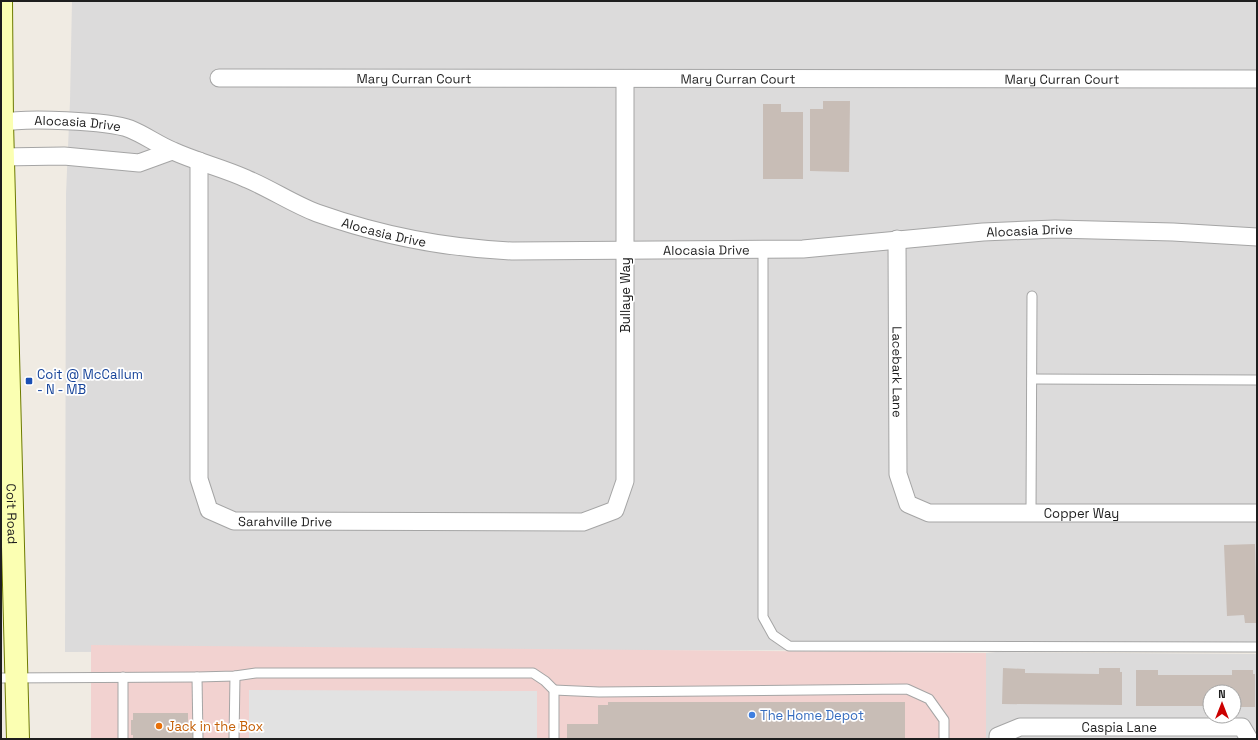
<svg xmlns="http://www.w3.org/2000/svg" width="1258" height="740" font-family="'Space Grotesk',sans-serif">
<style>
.residential{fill:#dcdbdb;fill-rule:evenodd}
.commercial{fill:#f2d2d0}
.parking{fill:#e2e2e2}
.building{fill:#c8bdb6}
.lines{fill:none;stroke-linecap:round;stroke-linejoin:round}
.service-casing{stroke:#a5a5a5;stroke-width:11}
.minor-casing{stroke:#a5a5a5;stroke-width:19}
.secondary-casing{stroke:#6d7a00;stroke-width:24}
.service{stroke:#fff;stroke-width:9}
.minor{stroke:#fff;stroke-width:17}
.secondary{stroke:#fbffb2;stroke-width:22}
.transit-dot{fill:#1a4fb4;stroke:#fff;stroke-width:1.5}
.shop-dot{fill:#3f7fe0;stroke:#fff;stroke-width:1.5}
.food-dot{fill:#e8710a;stroke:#fff;stroke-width:1.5}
.labels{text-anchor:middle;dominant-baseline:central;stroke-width:3.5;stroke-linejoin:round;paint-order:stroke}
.street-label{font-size:13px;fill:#1e1e1e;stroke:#fff}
.transit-label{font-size:13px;fill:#164399;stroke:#fff;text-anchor:start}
.shop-label{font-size:13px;fill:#366cbe;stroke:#fff;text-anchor:start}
.food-label{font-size:13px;fill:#c56008;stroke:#fff;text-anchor:start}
</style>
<rect width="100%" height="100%" fill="#f0ebe3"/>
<g class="residential">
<polygon points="72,1 1257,1 1257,649 65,652 66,194 70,101"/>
<path d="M996,652L1257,654V739H986V653ZM1210,692H1234V716H1210Z"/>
</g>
<polygon class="commercial" points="91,645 986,653 986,739 91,739"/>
<polygon class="parking" points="249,690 537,691 537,739 249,739"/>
<g class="building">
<polygon points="823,101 850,101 849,172 810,171 810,109 823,109"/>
<polygon points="763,104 781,104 781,112 803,112 803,179 763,179"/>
<polygon points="1255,544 1257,623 1245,623 1244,615 1227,616 1224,545"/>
<polygon points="1003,668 1025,669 1025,673 1099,674 1099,668 1120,668 1120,672 1122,672 1122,705 1002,704"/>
<polygon points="1136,670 1158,670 1158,675 1232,675 1232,670 1253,670 1253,674 1255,674 1255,707 1234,707 1234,692 1210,692 1210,706 1136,706"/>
<polygon points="608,702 905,702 905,739 567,739 567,724 598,724 598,705 608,705"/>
<polygon points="133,713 188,713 188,732 194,732 194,739 133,739 133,735 131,735 131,720 133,720"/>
</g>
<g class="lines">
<g class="service-casing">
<g id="service">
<polyline points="763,250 763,617 773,635 789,646 1257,647"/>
<polyline points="1032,379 1257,380"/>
<polyline points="1031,513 1032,296"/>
<polyline points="197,677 198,739"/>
<polyline points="1,678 197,677 235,676 256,673 533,673 545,681 554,690 554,739"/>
<polyline points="554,690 599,692 907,689 929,699 944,720 944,739"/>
<polyline points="123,739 123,677"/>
<polyline points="234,739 235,676"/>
</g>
</g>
<g class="minor-casing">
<g id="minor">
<path id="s1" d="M219,78L1257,79"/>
<path id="s2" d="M1,123C24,117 109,121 130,129C145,135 158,145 173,151C197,162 223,168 247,179C271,189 293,204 317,213C382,236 444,248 512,251L803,249L983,232L1055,229L1173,232L1257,237"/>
<polyline points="1,157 64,156 139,163 172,151"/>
<path id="s3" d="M199,161V479L209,510L234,521L583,522L615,510L625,481V79"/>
<path id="s4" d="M897,239L898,474L908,504L929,513H1257"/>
<path id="s5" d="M998,739V736L1020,727H1242L1249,739"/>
</g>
</g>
<g class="secondary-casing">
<g id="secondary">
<path id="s6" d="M1,1L2,122L18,739"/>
</g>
</g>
<use href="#service" class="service"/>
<use href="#minor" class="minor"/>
<use href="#secondary" class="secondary"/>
</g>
<rect class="transit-dot" x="25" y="377" width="8" height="8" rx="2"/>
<circle class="shop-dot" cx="752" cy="715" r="4"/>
<circle class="food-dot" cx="159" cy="726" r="4"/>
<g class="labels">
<g class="street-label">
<text stroke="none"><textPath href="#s1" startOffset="195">Mary Curran Court</textPath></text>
<text stroke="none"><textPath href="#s1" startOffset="519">Mary Curran Court</textPath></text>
<text stroke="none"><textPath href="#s1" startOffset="843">Mary Curran Court</textPath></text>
<text stroke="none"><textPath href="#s2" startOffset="77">Alocasia Drive</textPath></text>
<text stroke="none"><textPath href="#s2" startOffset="1053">Alocasia Drive</textPath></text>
<text stroke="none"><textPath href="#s2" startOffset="405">Alocasia Drive</textPath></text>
<text stroke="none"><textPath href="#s2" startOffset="729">Alocasia Drive</textPath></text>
<text transform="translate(625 295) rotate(-90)">Bullaye Way</text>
<text stroke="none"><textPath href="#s4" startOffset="133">Lacebark Lane</textPath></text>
<text stroke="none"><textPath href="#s4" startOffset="442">Copper Way</textPath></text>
<text stroke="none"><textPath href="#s6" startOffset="513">Coit Road</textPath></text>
<text stroke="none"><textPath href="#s3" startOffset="429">Sarahville Drive</textPath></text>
<text stroke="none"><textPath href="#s5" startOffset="126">Caspia Lane</textPath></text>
</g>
<g class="transit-label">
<text x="37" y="374">Coit @ McCallum<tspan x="37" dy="15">- N - MB</tspan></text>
</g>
<g class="shop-label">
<text x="760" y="715">The Home Depot</text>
</g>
<g class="food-label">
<text x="167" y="726">Jack in the Box</text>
</g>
</g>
<rect width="1258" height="740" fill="none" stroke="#1e1e1e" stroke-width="4"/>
<g transform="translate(1222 704)"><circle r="19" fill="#ffffff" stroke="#a5a5a5"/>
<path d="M0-3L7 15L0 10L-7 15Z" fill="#cc0000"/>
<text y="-6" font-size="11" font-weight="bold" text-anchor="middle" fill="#1e1e1e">N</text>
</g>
</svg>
